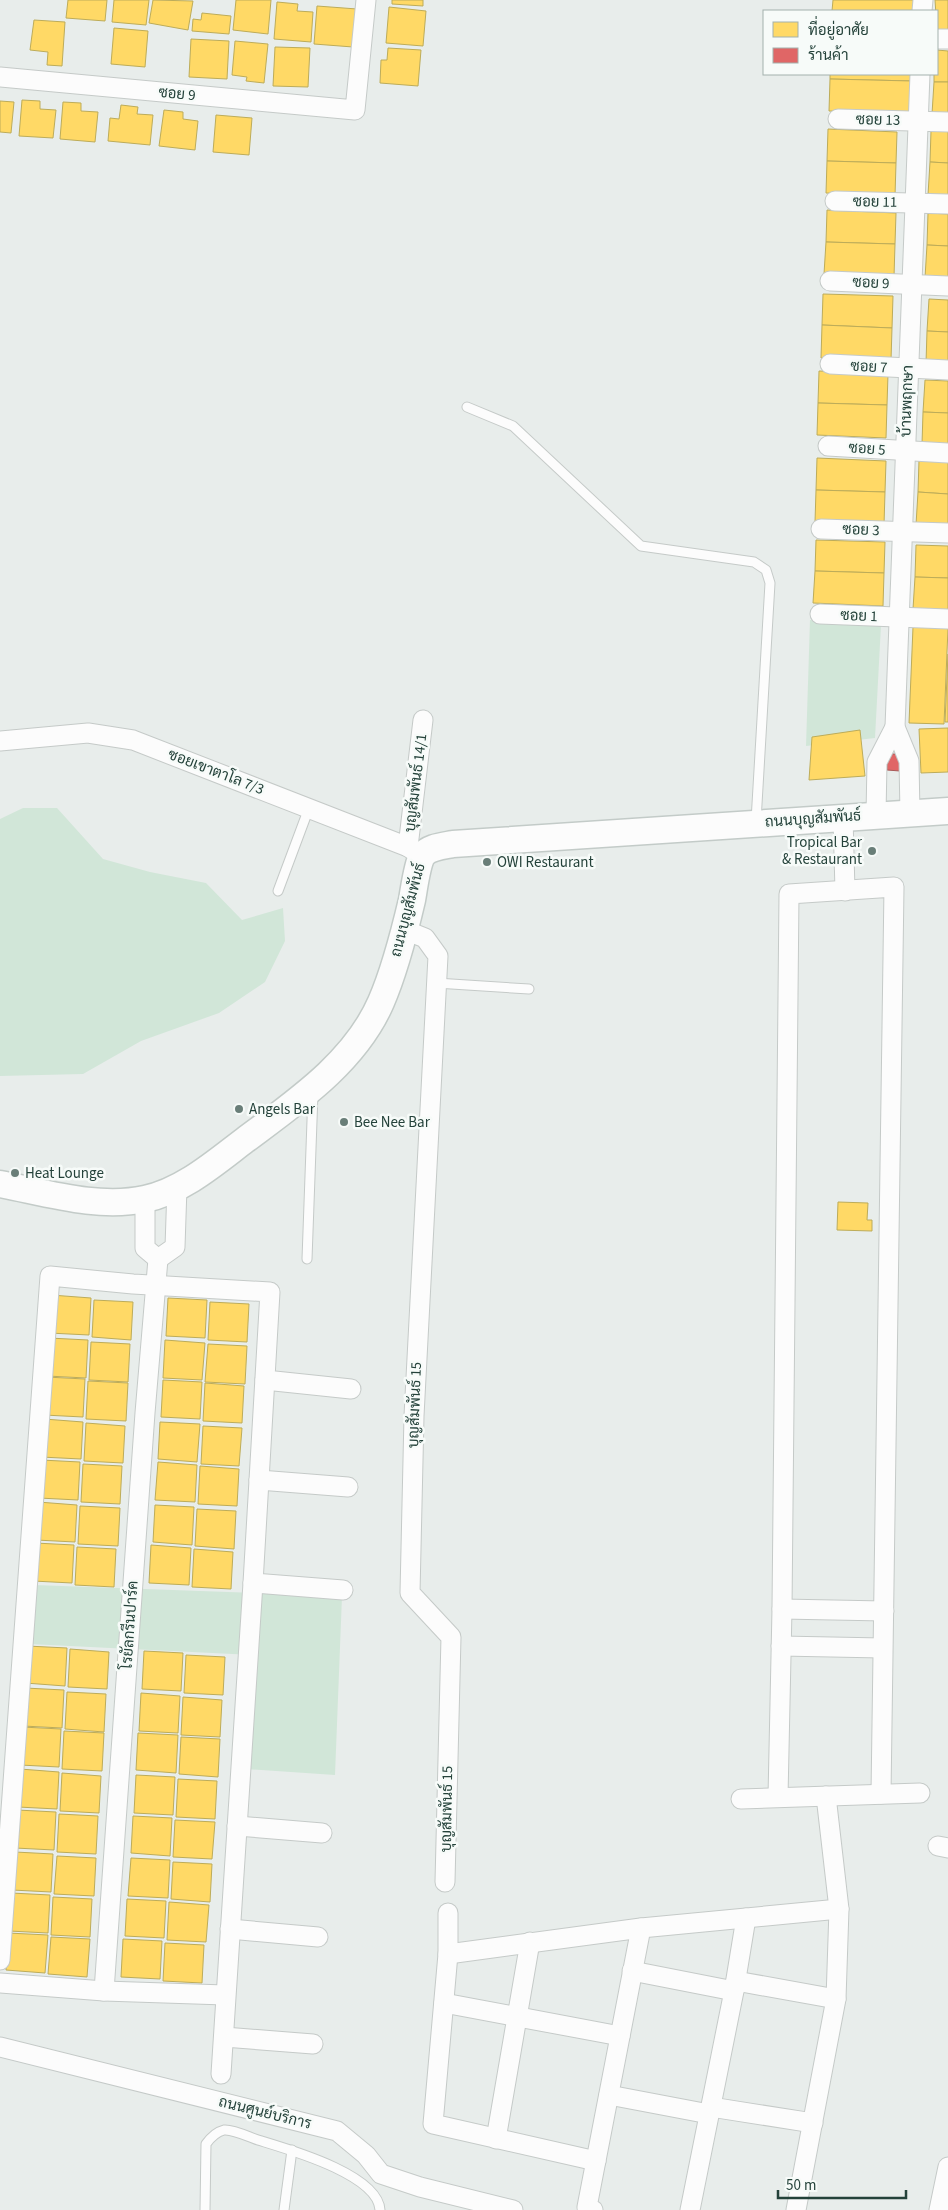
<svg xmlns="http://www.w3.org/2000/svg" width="948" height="2210" font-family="'Source Sans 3',Sarabun,sans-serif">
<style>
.green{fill:#d1e6d8}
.homes{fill:#ffd966;stroke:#bdac59}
.shops{fill:#e06666;stroke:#a85b59}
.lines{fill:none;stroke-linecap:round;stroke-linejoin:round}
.lane-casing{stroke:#c5cac8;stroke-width:11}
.street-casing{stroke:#c5cac8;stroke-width:21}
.secondary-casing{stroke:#c3cbc8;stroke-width:29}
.lane{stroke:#fcfcfc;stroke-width:9}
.street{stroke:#fcfcfc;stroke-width:19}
.secondary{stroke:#fcfcfc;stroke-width:26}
.poi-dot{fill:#697e78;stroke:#f7fbf9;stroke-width:2}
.labels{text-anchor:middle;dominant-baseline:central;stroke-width:5;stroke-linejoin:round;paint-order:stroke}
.street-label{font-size:15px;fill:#24423a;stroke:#f7fbf9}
.poi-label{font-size:15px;fill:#24423a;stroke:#f7fbf9;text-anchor:start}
</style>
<rect width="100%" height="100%" fill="#e8edeb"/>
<g class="green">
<polygon points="810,620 881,625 875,738 806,746"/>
<polygon points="23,808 57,808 103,859 150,872 206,883 242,920 283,908 285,941 265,982 219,1013 141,1041 83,1074 0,1076 0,819"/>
<polygon points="34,1585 342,1596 335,1775 246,1769 253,1655 29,1644"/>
</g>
<g class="homes">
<polygon points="68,0 107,0 105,21 66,18"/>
<polygon points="114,0 149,0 146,25 112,22"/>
<polygon points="153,0 193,1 188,30 149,23"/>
<polygon points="236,0 271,0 268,34 233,30"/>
<polygon points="392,0 423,0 423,6 392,4"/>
<polygon points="833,0 915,0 914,11 832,11"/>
<polygon points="935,0 948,0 948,31 937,30"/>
<polygon points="277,2 298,4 297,11 313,12 311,42 274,39"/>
<polygon points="317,6 357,9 353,47 314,44"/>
<polygon points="389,7 426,11 423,46 386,43"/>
<polygon points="202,13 231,16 229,34 192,31 193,19 201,20"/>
<polygon points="34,20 65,22 62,66 47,65 48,52 30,50"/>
<polygon points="114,28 148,31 145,67 111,64"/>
<polygon points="191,39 229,41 227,79 189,77"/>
<polygon points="235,41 268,44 264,83 246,81 247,77 232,75"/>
<polygon points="275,47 310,48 308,87 273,86"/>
<polygon points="388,48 421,50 418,86 380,83 381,60 387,60"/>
<polygon points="937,50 948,51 948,82 934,82 934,74 937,74"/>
<polygon points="830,74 912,74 912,81 830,79"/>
<polygon points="830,79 912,81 911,114 829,111"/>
<polygon points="934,82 948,82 948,115 932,114"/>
<polygon points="22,100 40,101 40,109 56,110 53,138 19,136"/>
<polygon points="0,101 14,102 11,133 0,132"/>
<polygon points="63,102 81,103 81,111 98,112 95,142 60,139"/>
<polygon points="121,105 138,107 137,114 153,115 150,145 108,141 110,118 119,119"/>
<polygon points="164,110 183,112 183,119 198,121 195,150 159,146"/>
<polygon points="216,115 252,118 249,155 213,152"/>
<polygon points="828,129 897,132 896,163 827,161"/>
<polygon points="931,131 948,131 948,163 930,162"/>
<polygon points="827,161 896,163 895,196 826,193"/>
<polygon points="930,162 948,163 948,196 928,195"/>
<polygon points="827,210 896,213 895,244 826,242"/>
<polygon points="928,213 948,214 948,246 927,245"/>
<polygon points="826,242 895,244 894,277 824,274"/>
<polygon points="927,245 948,246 948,279 925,278"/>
<polygon points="823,294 893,296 892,328 822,325"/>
<polygon points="929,299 948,300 948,332 927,331"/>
<polygon points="822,325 892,328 891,360 821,358"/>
<polygon points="927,331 948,332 948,364 926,363"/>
<polygon points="819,371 888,374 887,405 818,403"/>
<polygon points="925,380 948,381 948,413 923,412"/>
<polygon points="818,403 887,405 886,438 817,435"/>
<polygon points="923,412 948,413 948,445 922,444"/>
<polygon points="817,458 886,461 885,492 816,490"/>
<polygon points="919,460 948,462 948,494 918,492"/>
<polygon points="816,490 885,492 884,525 815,522"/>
<polygon points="918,492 948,494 948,526 916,525"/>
<polygon points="816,540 885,542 884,573 815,571"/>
<polygon points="916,545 948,546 948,578 915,577"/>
<polygon points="815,571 884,573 883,606 813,603"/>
<polygon points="915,577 948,578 948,611 913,609"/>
<polygon points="913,627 948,628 944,724 909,723"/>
<polygon points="948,654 948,722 945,722"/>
<polygon points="948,728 948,772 921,773 919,729"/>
<polygon points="860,730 865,776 809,780 812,737"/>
<polygon points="838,1202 868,1203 867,1220 872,1220 872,1231 837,1230"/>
<polygon points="51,1295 91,1298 89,1335 49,1333"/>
<polygon points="168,1298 207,1300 205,1338 166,1336"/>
<polygon points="94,1300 133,1302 131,1340 92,1337"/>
<polygon points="210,1302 249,1304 247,1342 208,1340"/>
<polygon points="49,1338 88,1340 86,1378 47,1376"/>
<polygon points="165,1340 205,1343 202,1380 163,1378"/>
<polygon points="91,1342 130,1344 128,1382 89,1380"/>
<polygon points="208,1344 247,1346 245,1384 205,1382"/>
<polygon points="46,1377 85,1379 83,1417 44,1415"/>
<polygon points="163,1380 202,1382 200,1419 161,1417"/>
<polygon points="88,1381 128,1383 126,1421 86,1419"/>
<polygon points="205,1383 244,1386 242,1423 203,1421"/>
<polygon points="44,1419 83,1422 81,1459 41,1457"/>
<polygon points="160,1422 200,1424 197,1462 158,1459"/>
<polygon points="86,1423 125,1426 123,1463 84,1461"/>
<polygon points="203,1426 242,1428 239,1466 201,1464"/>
<polygon points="41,1460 80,1462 78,1500 39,1498"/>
<polygon points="158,1462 197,1465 195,1502 155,1500"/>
<polygon points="83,1464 122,1466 120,1504 81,1502"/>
<polygon points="200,1466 239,1469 237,1506 198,1504"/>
<polygon points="38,1502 77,1505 75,1542 36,1540"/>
<polygon points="155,1505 194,1507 192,1545 153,1542"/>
<polygon points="80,1506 120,1508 118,1546 78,1544"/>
<polygon points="197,1509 236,1511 234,1549 195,1546"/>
<polygon points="35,1543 74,1545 72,1583 33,1581"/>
<polygon points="151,1545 191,1548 189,1585 149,1583"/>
<polygon points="77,1547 116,1549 114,1587 75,1585"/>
<polygon points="194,1549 233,1552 231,1589 192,1587"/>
<polygon points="27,1646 67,1648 65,1686 25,1683"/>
<polygon points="70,1649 109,1652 107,1689 68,1687"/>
<polygon points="144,1651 183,1653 181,1691 142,1689"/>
<polygon points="186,1655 225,1657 223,1695 184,1693"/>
<polygon points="25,1688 64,1690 62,1728 23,1726"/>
<polygon points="67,1692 106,1694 104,1732 65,1729"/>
<polygon points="141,1693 180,1696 178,1733 139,1731"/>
<polygon points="183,1697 222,1700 220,1737 181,1735"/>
<polygon points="22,1727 61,1729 59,1767 20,1765"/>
<polygon points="64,1731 104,1733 102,1771 62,1769"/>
<polygon points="138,1733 178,1735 176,1773 136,1770"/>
<polygon points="181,1737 220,1739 218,1777 179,1774"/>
<polygon points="20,1769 59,1772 57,1809 18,1807"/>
<polygon points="62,1773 101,1776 99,1813 60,1811"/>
<polygon points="136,1775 175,1777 173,1815 134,1813"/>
<polygon points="178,1779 217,1781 215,1819 176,1817"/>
<polygon points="17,1810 56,1812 54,1850 15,1848"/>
<polygon points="59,1814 98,1816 96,1854 57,1852"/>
<polygon points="133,1816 172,1818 170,1856 131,1853"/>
<polygon points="175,1820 215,1822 212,1859 173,1857"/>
<polygon points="15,1852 53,1854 51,1892 12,1890"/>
<polygon points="57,1856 96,1858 94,1896 54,1894"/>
<polygon points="131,1858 170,1860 168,1898 128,1896"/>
<polygon points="173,1862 212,1864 210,1902 171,1899"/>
<polygon points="11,1893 50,1895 48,1933 9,1931"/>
<polygon points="53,1897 92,1899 90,1937 51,1935"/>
<polygon points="127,1899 166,1901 164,1938 125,1936"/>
<polygon points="169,1902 209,1905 206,1942 167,1940"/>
<polygon points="8,1933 48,1935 45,1973 6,1970"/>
<polygon points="51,1937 90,1939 87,1977 48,1974"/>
<polygon points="123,1939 162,1941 160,1979 121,1977"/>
<polygon points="165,1943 204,1945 202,1983 163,1981"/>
</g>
<polygon class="shops" points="887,754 900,754 900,771 887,770"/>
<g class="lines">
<g class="lane-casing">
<g id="lane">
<polyline points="467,407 513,426 641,546 754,562 766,570 770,583 756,821"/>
<polyline points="278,891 309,808"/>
<polyline points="436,983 529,989"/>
<polyline points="307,1259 313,1093"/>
<path d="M205,2210L206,2144C211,2137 216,2132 224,2130C233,2129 249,2137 258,2140C287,2149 378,2174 380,2210"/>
<polyline points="284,2210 292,2150"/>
</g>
</g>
<g class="street-casing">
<g id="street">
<polyline points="922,11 923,0"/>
<polyline points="937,39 948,39"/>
<polyline points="0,77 355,110 366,0"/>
<polyline points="838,119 948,122"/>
<polyline points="835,201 948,204"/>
<polyline points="830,281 948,286"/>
<polyline points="830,364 948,370"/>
<polyline points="828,446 948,453"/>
<polyline points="821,529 948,533"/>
<polyline points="820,614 948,619"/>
<polyline points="0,741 88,733 133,740 408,847 422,856"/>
<polyline points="910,814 909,761 895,727 920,74"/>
<polyline points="876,815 877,762 895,727"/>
<polyline points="843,817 845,891"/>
<polyline points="408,847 423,720"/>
<polyline points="405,930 425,938 438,956 414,1416 410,1593 451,1637 445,1882"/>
<polyline points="145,1199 145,1248 158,1259"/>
<polyline points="158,1259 175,1247 177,1187"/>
<polyline points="265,1380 351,1389"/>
<polyline points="259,1480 348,1487"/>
<polyline points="253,1583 343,1590"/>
<polyline points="782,1609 884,1611"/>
<polyline points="781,1646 882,1648"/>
<polyline points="778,1797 782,1609 789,894 894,887 881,1794"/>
<polyline points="741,1799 920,1793"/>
<polyline points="237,1826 322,1833"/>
<polyline points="938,1846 948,1848"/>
<polyline points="448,1913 448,1954 433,2124 596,2161"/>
<polyline points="230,1929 318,1937"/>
<polyline points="448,1954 641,1928 839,1909"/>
<polyline points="0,1960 50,1276 133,1284 270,1292 253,1583 221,2074"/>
<polyline points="632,1971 734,1991"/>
<polyline points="736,1981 836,1999"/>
<polyline points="0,1983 104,1991 225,1995"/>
<polyline points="104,1991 145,1413 158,1259"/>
<polyline points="444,2003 620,2036"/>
<polyline points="224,2037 313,2044"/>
<polyline points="0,2047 337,2131 366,2155 381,2174 420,2187 513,2210"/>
<polyline points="609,2095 709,2114"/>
<polyline points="711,2107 813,2123"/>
<polyline points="496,2139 530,1942"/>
<polyline points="593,2210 587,2207 641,1928"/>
<polyline points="690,2210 734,1991 746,1918"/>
<polyline points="796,2210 836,1999 839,1909 826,1796"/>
<polyline points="939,2210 948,2167"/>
</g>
</g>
<g class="secondary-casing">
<path id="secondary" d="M0,1184C47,1193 98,1209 145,1199C183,1191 216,1162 245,1140C296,1102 355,1062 381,1002C395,970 404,934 412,900C414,889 417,865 422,856C428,847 443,846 453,844L948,811"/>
</g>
<use href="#lane" class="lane"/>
<use href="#street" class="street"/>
<use href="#secondary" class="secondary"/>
</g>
<g class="poi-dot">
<circle cx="872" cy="851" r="5"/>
<circle cx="487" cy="862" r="5"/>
<circle cx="239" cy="1109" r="5"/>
<circle cx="344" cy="1122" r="5"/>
<circle cx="15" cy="1173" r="5"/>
</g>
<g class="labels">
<g class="street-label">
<text transform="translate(177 94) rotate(5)">ซอย 9</text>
<text transform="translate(878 120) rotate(1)">ซอย 13</text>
<text transform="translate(875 202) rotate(1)">ซอย 11</text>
<text transform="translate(871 283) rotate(3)">ซอย 9</text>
<text transform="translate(869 367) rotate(3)">ซอย 7</text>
<text transform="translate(907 401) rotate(-88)">บ้านพฤกษา</text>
<text transform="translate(867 449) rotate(4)">ซอย 5</text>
<text transform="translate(861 530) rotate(2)">ซอย 3</text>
<text transform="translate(859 616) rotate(2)">ซอย 1</text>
<text transform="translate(216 772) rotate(21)">ซอยเขาตาโล 7/3</text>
<text transform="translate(416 783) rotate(-83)">บุญสัมพันธ์ 14/1</text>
<text transform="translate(813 819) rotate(-4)">ถนนบุญสัมพันธ์</text>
<text transform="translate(408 910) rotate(-75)">ถนนบุญสัมพันธ์</text>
<text transform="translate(415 1405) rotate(-88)">บุญสัมพันธ์ 15</text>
<text transform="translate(130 1625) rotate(-86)">โรยัลกรีนปาร์ค</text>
<text transform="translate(447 1809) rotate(-89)">บุญสัมพันธ์ 15</text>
<text transform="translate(265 2113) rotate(14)">ถนนศูนย์บริการ</text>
</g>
<g class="poi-label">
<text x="862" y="842" text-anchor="end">Tropical Bar<tspan x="862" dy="17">&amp; Restaurant</tspan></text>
<text x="497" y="862">OWI Restaurant</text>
<text x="249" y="1109">Angels Bar</text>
<text x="354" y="1122">Bee Nee Bar</text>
<text x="25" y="1173">Heat Lounge</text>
</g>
</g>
<rect x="763" y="10" width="175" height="65" fill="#f7fbf9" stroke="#a3b1ad"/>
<rect x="773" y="22" width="25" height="15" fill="#ffd966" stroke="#a3b1ad"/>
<text x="808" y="35" font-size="15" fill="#24423a">ที่อยู่อาศัย</text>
<rect x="773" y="48" width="25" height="15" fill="#e06666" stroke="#a3b1ad"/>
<text x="808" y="60" font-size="15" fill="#24423a">ร้านค้า</text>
<path d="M778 2190v8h128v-8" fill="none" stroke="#24423a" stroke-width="2.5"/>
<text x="786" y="2190" font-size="15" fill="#24423a" stroke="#f7fbf9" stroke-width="4" paint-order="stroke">50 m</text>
</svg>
